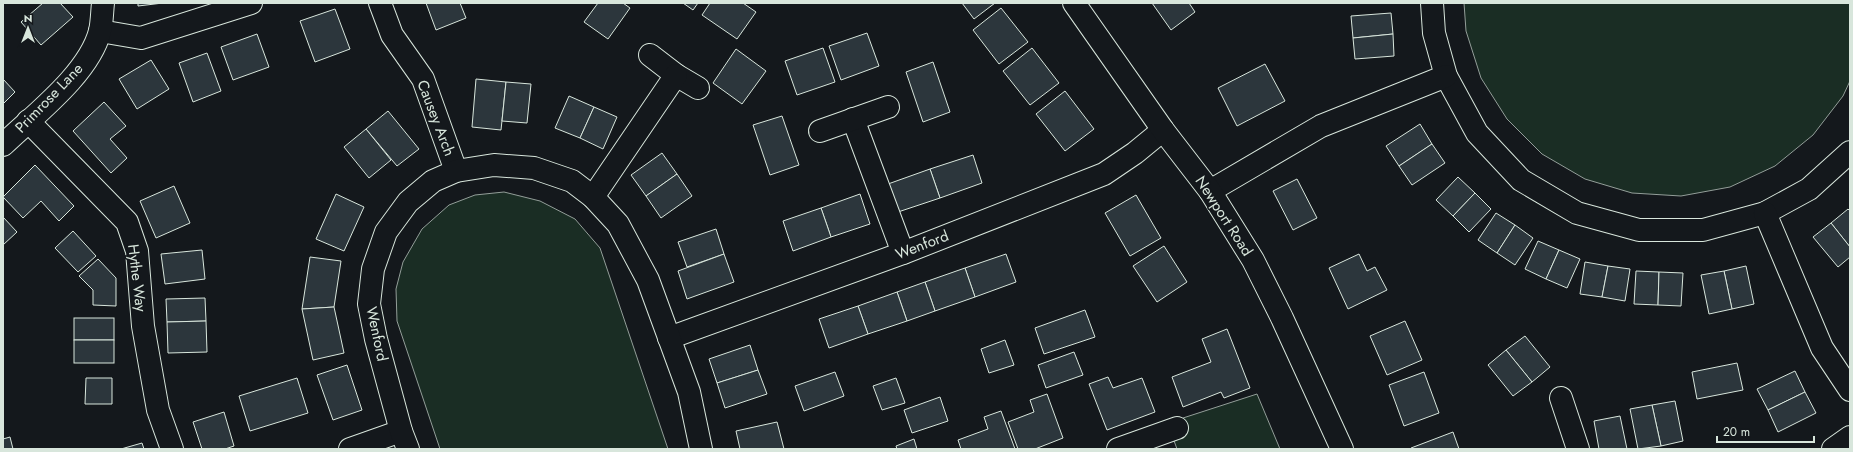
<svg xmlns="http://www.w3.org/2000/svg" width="1853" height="452" font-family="Jost,sans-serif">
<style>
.green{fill:#1a2d24;stroke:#939e99}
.building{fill:#2c363c;stroke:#d8e6dc}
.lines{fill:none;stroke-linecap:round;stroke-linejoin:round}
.minor-casing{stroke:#d8e6dc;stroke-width:24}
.tertiary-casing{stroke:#d8e6dc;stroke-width:24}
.minor{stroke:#14181c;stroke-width:22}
.tertiary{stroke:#14181c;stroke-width:22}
.labels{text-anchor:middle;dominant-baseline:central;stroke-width:3;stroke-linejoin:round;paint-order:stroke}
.street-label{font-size:15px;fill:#d8e6dc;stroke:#14181c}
</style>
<rect width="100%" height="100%" fill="#14181c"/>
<g class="green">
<polygon points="1464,3 1850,3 1850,81 1843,96 1813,135 1775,166 1730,187 1681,196 1632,193 1585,179 1542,154 1507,119 1481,78 1466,31"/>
<polygon points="504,192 540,201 575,219 600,248 668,449 440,449 397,321 396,289 403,262 422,229 449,205 475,195"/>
<polygon points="1257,394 1280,449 1177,449 1173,438 1183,418"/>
</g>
<g class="building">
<polygon points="43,3 60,3 73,17 41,45 21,22"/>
<polygon points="138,3 163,3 138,6"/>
<polygon points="426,3 460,3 466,18 436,30"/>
<polygon points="598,3 623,3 630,8 608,39 584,22"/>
<polygon points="683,3 698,3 693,10"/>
<polygon points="710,3 743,3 756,12 737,39 702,15"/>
<polygon points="962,3 995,3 974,19"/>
<polygon points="1152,3 1189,3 1195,12 1171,30"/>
<polygon points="1001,8 1028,42 999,64 973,30"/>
<polygon points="335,9 350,49 315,62 300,21"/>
<polygon points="1391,13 1393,34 1353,38 1351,16"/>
<polygon points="867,33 879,66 841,80 829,46"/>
<polygon points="257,34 269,67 233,80 221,47"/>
<polygon points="1393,34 1394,56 1355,59 1353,38"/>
<polygon points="823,48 835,82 797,95 785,61"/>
<polygon points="1032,48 1059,83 1030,105 1003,71"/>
<polygon points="736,49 766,71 742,104 713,83"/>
<polygon points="207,53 221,91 193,102 179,63"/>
<polygon points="151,60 169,89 137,109 119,79"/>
<polygon points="933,62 950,112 923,122 906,72"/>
<polygon points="1265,64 1285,101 1237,126 1218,88"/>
<polygon points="3,79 15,92 3,104"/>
<polygon points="476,79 506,82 501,130 472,127"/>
<polygon points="506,82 531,84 527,123 502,121"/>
<polygon points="1065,91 1094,129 1065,151 1036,114"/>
<polygon points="569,96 594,107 580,138 555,128"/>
<polygon points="104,102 126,126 110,139 127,158 111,173 73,131"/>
<polygon points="594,107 617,117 603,149 580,138"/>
<polygon points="388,111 419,149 397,166 366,129"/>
<polygon points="782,116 799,165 770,175 753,125"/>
<polygon points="1420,124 1432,144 1399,166 1386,146"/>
<polygon points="366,129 391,160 369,178 344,147"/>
<polygon points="1432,144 1445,163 1412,185 1399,166"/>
<polygon points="662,153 677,174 646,196 631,175"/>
<polygon points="973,155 982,183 940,198 930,169"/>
<polygon points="35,165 74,206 59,221 41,201 23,218 3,197"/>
<polygon points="930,169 940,198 898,212 888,184"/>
<polygon points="677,174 692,196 661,218 646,196"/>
<polygon points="1458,177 1475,193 1453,216 1436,200"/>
<polygon points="1297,179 1317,218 1293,230 1273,191"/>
<polygon points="174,186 190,223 156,238 140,201"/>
<polygon points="1475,193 1491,209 1469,232 1453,216"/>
<polygon points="336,194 364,207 344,251 316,239"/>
<polygon points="860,194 870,224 831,237 821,208"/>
<polygon points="1136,195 1161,238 1130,256 1105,213"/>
<polygon points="821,208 831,237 793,251 783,221"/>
<polygon points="1848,209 1850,211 1850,247 1831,223"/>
<polygon points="1496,213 1515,225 1497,253 1478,240"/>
<polygon points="3,217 17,232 3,245"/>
<polygon points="1831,223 1850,247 1850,257 1838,267 1813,237"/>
<polygon points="1515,225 1533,238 1515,265 1497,253"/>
<polygon points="716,229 724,254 687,267 678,242"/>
<polygon points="73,231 96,256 78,272 55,248"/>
<polygon points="1538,241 1559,250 1546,279 1525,269"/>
<polygon points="1164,246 1187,282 1157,302 1133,266"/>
<polygon points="202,250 205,279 165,284 161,254"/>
<polygon points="1559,250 1580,259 1567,288 1546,279"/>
<polygon points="724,254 734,282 687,299 678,271"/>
<polygon points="1006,254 1016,282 975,297 965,268"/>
<polygon points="1359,254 1367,271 1375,267 1387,290 1348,309 1329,268"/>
<polygon points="310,257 341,261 334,307 302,309"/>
<polygon points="98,259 116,278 116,306 93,305 93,290 79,276"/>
<polygon points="1585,262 1608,266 1602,297 1580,294"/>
<polygon points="1608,266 1630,269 1625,301 1602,297"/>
<polygon points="1746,266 1754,304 1732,309 1724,271"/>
<polygon points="965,268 975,297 935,311 925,282"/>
<polygon points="1636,271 1659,272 1658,305 1634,304"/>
<polygon points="1724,271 1732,309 1709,314 1701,275"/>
<polygon points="1659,272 1683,273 1681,306 1658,305"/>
<polygon points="925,282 935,311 907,321 897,292"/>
<polygon points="897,292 907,321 868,334 858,306"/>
<polygon points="205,298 206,321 167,322 166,299"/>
<polygon points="858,306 868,334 829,348 819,319"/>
<polygon points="334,307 344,353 313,360 302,309"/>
<polygon points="1085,310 1095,337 1044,354 1035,328"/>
<rect x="74" y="318" width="40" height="22"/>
<polygon points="206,321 207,352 168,353 167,322"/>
<polygon points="1405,321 1422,360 1387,375 1370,336"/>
<polygon points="1227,329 1250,388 1224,398 1221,392 1183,407 1172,377 1211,362 1202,339"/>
<polygon points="1525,336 1550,367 1532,382 1506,350"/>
<rect x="74" y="340" width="40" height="23"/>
<polygon points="1005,340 1014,365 989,373 981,349"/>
<polygon points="750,345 758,370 717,383 709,359"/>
<polygon points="1506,350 1532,382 1513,396 1488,365"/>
<polygon points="1074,352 1083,375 1046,388 1038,365"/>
<polygon points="1737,363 1743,390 1697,399 1692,372"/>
<polygon points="347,365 362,410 333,420 317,375"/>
<polygon points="758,370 767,394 725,408 717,383"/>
<polygon points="1795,371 1805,392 1768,410 1757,389"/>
<polygon points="835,372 844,396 804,411 795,386"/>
<polygon points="1424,372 1439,413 1404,426 1389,385"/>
<polygon points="1108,377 1113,388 1142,378 1155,412 1107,430 1089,384"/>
<polygon points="86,378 112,378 112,404 85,404"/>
<polygon points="297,378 308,413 250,431 239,396"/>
<polygon points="896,378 905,403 882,410 873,386"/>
<polygon points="1805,392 1816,413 1778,432 1768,410"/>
<polygon points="1047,394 1063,438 1035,449 1018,449 1008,422 1034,412 1030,400"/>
<polygon points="940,397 948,421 912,433 904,410"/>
<polygon points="1675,401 1683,441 1661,446 1652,405"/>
<polygon points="1652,405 1661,446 1638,449 1630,409"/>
<polygon points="1001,411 1015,449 961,449 958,440 988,429 984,417"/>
<polygon points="224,412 234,446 225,449 202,449 193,422"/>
<polygon points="1620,416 1627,449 1599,449 1594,421"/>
<polygon points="777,422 784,449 740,449 736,431"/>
<polygon points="1453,432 1459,449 1411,449 1411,448"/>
<polygon points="10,437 13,449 3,449 3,439"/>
<polygon points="914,439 917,449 897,449 896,446"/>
<polygon points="142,443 144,449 121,449"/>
</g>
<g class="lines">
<g class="minor-casing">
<g id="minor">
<polyline points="380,3 392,35 423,79 456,171"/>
<polyline points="1432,3 1434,33 1446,76 1477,133 1521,180 1577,213 1639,230 1703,230 1765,213 1809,189 1850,152"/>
<polyline points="100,31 141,38 251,3"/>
<polyline points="650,55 676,75 698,88"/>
<polyline points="853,119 903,253"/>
<polyline points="28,121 127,222 137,251 143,326 158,410 172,449"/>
<polyline points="820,131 888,107"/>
<path d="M3,145C34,115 89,74 100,31C102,22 102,12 103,3"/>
<polyline points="1210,191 1321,126 1446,76"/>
<polyline points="593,197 676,75"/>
<polyline points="1765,213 1822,348 1850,390"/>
<polyline points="669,338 903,253 1104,174 1135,153 1163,130"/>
<polyline points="1561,398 1578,449"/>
<polyline points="350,449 401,431"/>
<polyline points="408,449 401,431 376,339 369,304 373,269 386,232 408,202 433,181 456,171 494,165 534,168 572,181 593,197 618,224 648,280 689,392 701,449"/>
<polyline points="1118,449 1177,428"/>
<polyline points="1833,449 1850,437"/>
</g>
</g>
<g class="tertiary-casing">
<polyline id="tertiary" points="1074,3 1163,130 1210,191 1253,260 1282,318 1342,449"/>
</g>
<use href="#minor" class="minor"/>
<use href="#tertiary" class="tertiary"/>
</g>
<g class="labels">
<g class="street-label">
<text transform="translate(49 98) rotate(-46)">Primrose Lane</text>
<text transform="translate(436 118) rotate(69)">Causey Arch</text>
<text transform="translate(1224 216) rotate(57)">Newport Road</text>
<text transform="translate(922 245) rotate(-21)">Wenford</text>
<text transform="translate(137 278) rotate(83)">Hythe Way</text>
<text transform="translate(377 334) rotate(78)">Wenford</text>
</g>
</g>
<rect width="1853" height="452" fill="none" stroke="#d8e6dc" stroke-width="8"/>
<g transform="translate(28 28)" stroke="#14181c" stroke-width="3" paint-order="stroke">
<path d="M0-3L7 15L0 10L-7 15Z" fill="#d8e6dc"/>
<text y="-6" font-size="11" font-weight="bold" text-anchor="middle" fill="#d8e6dc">N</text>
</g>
<path d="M1717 436v6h97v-6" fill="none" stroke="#d8e6dc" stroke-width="2"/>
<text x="1723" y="436" font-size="12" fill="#d8e6dc" stroke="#14181c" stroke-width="3" paint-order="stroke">20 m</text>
</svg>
